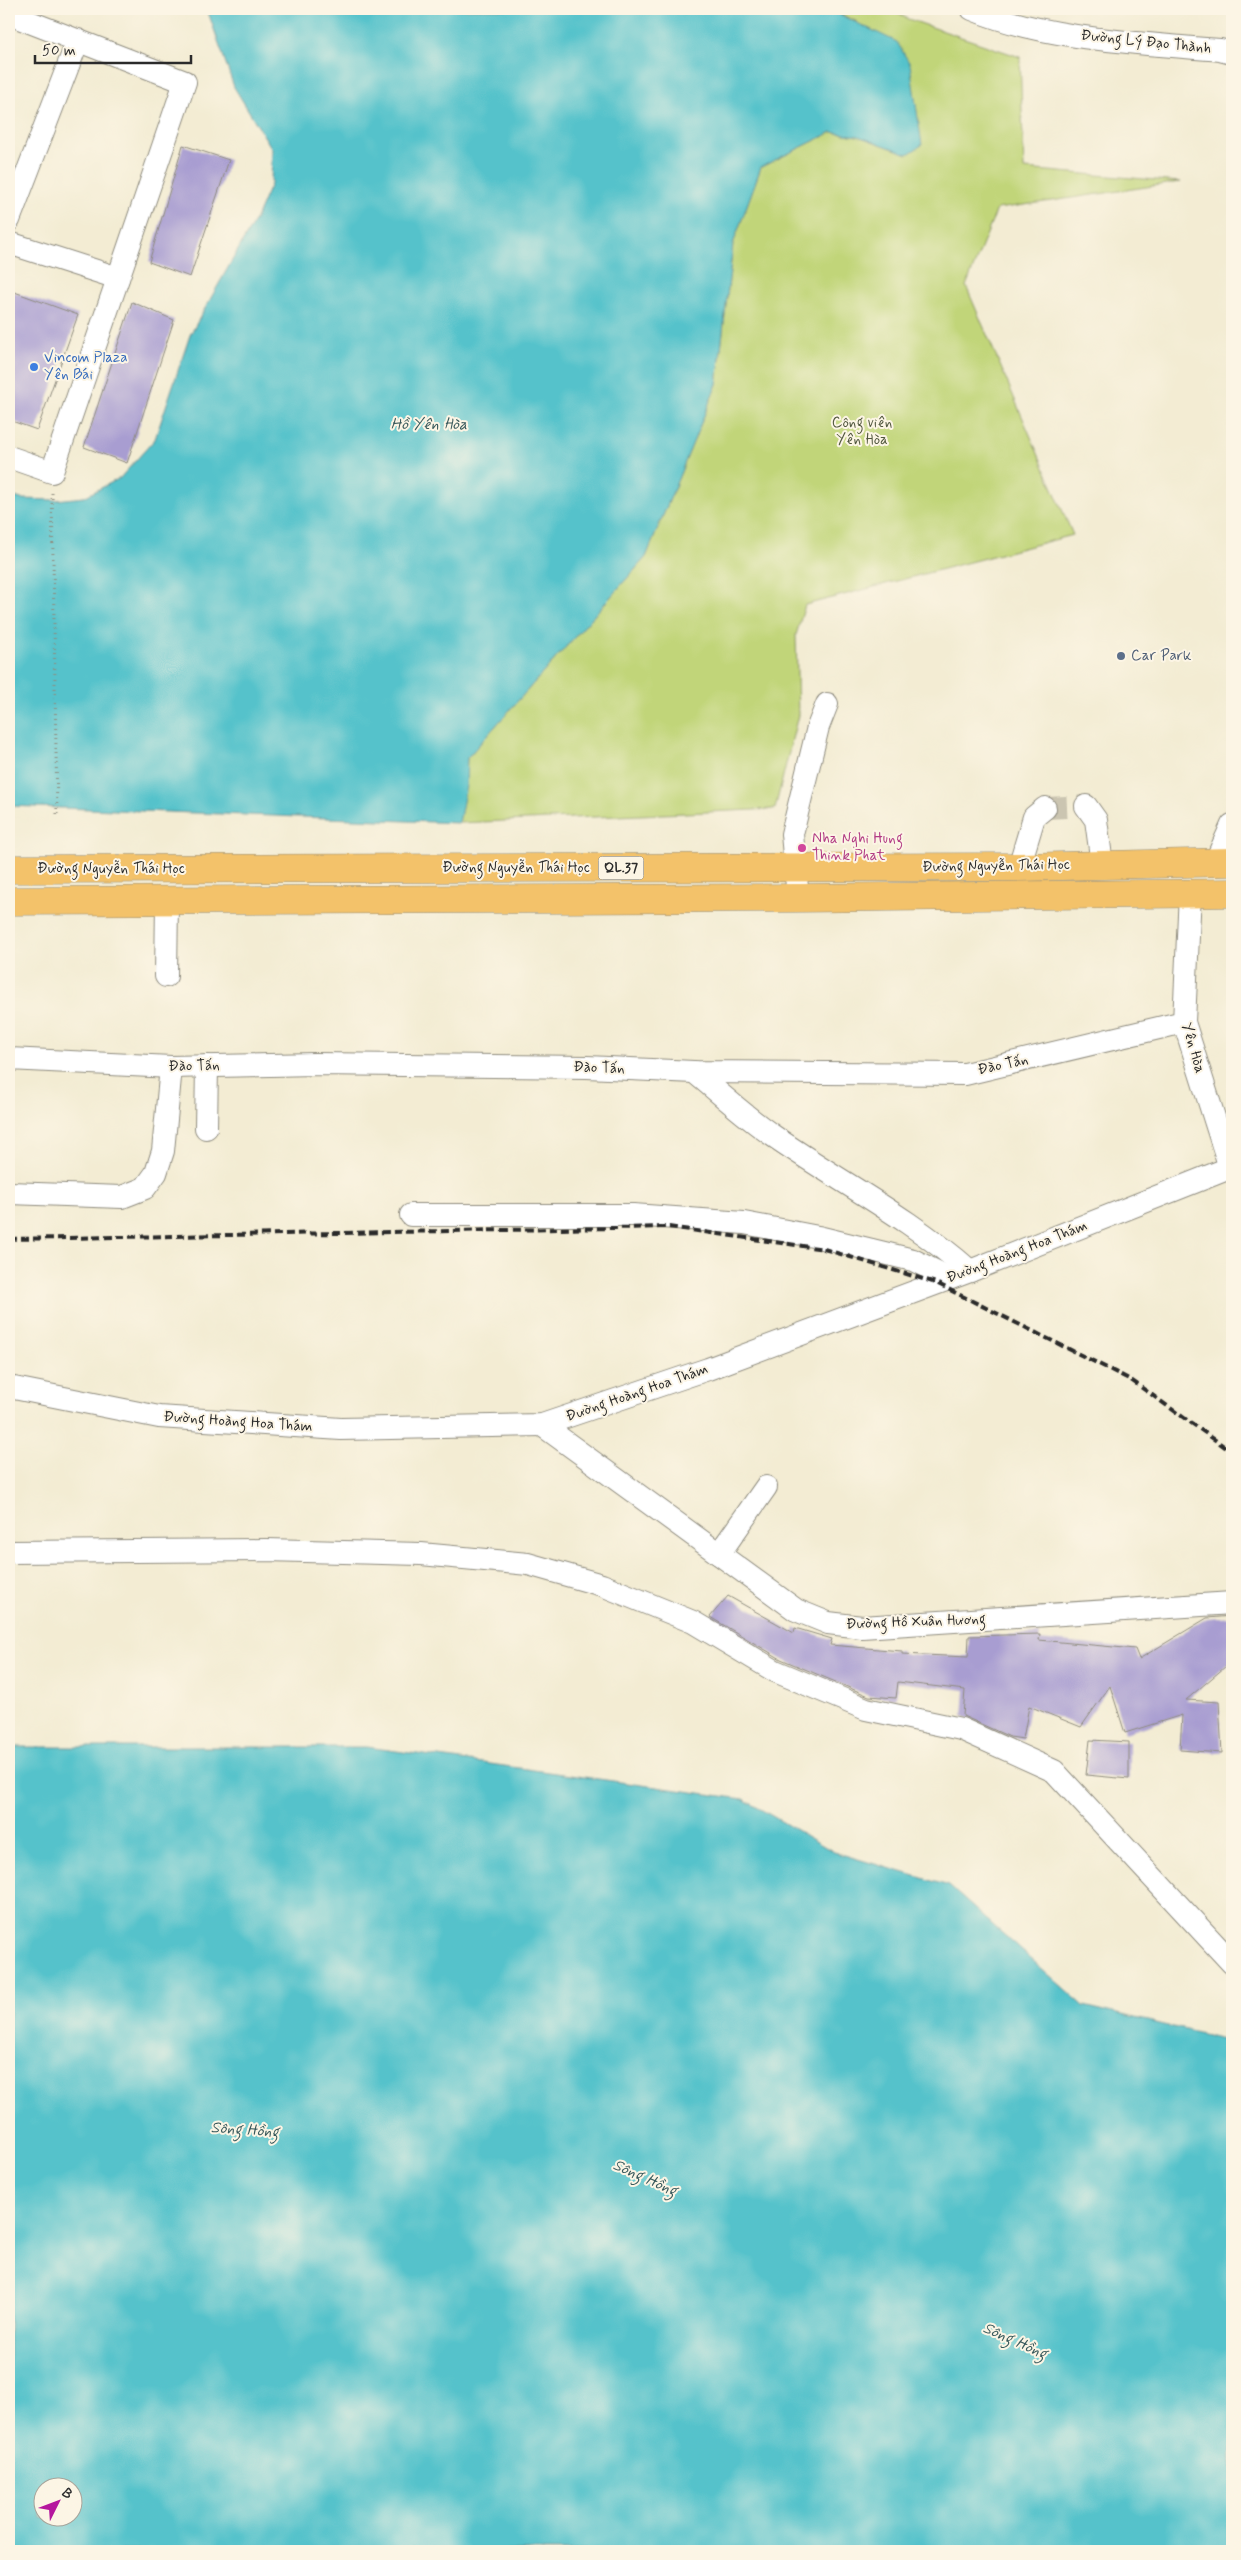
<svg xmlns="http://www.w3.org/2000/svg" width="1241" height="2560" font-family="Mynerve,sans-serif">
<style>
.green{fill:#c1d579;stroke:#768052}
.water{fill:#54c2cb;stroke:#40767b;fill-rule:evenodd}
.building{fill:#a89dd1}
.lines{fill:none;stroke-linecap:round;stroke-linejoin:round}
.minor-tunnel{stroke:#cbc5b1;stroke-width:22;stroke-dasharray:22 11;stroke-linecap:butt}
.minor-casing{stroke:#8f8c7f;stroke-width:24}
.major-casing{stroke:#8f8c7f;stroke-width:29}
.path{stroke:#8f8c7f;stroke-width:3;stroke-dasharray:1 4;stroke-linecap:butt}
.minor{stroke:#fff;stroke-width:22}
.major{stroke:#f3c26a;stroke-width:28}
.rail{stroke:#2b2b2b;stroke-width:4;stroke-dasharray:8 4;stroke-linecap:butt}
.shop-dot{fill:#3f7fe0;stroke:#fcf5e5;stroke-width:2}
.service-dot{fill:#5c6f8a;stroke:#fcf5e5;stroke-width:2}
.hotel-dot{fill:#d1479c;stroke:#fcf5e5;stroke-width:2}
.labels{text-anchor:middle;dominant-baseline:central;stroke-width:4;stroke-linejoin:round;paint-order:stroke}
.shield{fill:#fcf5e5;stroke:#6a6863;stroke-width:1}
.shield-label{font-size:14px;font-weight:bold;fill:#2b2b2b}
.street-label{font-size:15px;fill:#2b2b2b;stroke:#fcf5e5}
.shop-label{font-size:15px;fill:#366cbe;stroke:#fcf5e5;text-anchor:start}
.park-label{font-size:15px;fill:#50563e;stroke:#fcf5e5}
.service-label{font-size:15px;fill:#4e5e75;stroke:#fcf5e5;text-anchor:start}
.hotel-label{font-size:15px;fill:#b23c85;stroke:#fcf5e5;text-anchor:start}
.water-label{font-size:16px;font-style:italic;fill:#37585b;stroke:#fcf5e5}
</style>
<rect width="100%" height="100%" fill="#fcf5e5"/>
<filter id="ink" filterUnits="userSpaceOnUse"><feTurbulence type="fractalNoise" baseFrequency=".02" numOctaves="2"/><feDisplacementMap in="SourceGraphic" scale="10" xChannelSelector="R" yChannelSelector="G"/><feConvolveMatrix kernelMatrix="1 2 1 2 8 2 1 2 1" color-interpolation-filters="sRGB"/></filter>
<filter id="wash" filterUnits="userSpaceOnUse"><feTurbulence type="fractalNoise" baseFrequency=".0096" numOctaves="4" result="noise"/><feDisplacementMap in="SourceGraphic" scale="20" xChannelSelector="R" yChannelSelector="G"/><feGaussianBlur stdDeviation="1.12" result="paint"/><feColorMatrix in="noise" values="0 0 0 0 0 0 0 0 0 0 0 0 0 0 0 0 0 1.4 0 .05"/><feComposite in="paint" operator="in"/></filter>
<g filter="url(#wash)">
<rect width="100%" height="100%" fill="#f3ecd3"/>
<polygon class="green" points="828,9 857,22 830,9 891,9 908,19 1020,57 1024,169 1180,182 997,209 966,286 1073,535 805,605 796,635 798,715 775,809 459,823 467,758 646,557 717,384 733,244 761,167 832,132 858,136 908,154"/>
<g class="water">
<polygon points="207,9 828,9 897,42 910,64 922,145 908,154 858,136 832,132 761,167 733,244 717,384 646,557 467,758 466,786 459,823 9,806 9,495 21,499 56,500 84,497 120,478 155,439 190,335 256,218 271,184 272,149 234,87"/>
<path d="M9,1747H367L743,1799L834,1852L949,1886L1084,2006L1232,2041V2551H9ZM42,2488H72V2518H42Z"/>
</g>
<g id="blocks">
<g class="building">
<polygon points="183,145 229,160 190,277 149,262"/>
<polygon points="9,290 78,315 37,430 9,420"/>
<polygon points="132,302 174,320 127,463 84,447"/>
<polygon points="728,1596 794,1633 795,1628 832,1639 830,1645 902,1651 902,1654 968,1657 969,1636 1040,1634 1039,1640 1135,1649 1139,1659 1207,1618 1232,1616 1232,1661 1186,1700 1219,1702 1222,1753 1180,1750 1182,1715 1125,1733 1110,1686 1081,1727 1029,1706 1023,1739 1010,1737 963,1716 965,1690 898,1682 896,1698 869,1696 781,1659 710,1617"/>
<polygon points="1090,1740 1129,1742 1129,1779 1086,1775"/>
</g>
</g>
</g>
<g filter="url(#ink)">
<use href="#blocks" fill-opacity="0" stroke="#8f8c7f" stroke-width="1"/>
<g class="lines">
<polyline class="minor-tunnel" points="1045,808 1086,806"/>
<g class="minor-casing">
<g id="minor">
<path d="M972,9C1047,40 1140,43 1220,50L1232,53"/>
<polyline points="9,14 185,82 52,472 9,457"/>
<polyline points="9,220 78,40"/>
<polyline points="9,243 118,278"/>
<polyline points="1086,806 1096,820 1102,864"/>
<polyline points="1215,863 1232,825"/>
<polyline points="1019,867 1034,817 1045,808"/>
<polyline points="1190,893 1184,1022 1230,1168"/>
<polyline points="798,898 792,834 818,727 827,704"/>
<polyline points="166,976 167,901"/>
<polyline points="9,1059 171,1067 315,1064 587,1067 694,1072 965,1074 1184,1022"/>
<path d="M694,1072C720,1093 744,1116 772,1135C838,1181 909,1217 970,1271"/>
<polyline points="206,1128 207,1066"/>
<polyline points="9,1193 122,1197 145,1188 156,1173 163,1151 171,1067"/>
<polyline points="411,1215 633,1215 744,1223 818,1237 913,1260 949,1278"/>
<polyline points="9,1387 159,1417 341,1429 542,1425 708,1369 970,1271 1232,1167"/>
<polyline points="542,1425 796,1610 828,1623 862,1627 1232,1603"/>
<polyline points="9,1552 266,1550 421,1554 528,1564 602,1585 693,1622 775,1671 866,1709 961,1729 1054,1771 1232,1963"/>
<polyline points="719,1554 766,1487"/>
</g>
</g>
<g class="major-casing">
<g id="major">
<polyline points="9,869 1019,867 1232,862"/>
<polyline points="9,901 798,898 1232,893"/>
</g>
</g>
<polyline class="path" points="52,493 57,814"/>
<use href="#minor" class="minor"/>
<use href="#major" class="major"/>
<polyline class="rail" points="9,1239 669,1227 824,1249 936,1283 1131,1380 1232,1452"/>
</g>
</g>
<circle class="shop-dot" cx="34" cy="367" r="5"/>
<circle class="service-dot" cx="1121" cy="656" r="5"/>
<circle class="hotel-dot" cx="802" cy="848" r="5"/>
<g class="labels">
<rect class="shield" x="598.5" y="856.5" width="45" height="23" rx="4"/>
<g class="shield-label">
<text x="621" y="868">QL.37</text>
</g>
<g class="street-label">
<text transform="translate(1146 42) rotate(6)">Đường Lý Đạo Thành</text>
<text transform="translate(996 866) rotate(-1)">Đường Nguyễn Thái Học</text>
<text x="516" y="868">Đường Nguyễn Thái Học</text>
<text x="111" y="869">Đường Nguyễn Thái Học</text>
<text transform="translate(1193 1048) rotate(74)">Yên Hòa</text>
<text transform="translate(1003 1065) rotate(-12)">Đào Tấn</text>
<text transform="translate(194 1066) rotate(-1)">Đào Tấn</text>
<text transform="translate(599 1068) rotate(2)">Đào Tấn</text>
<text transform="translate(1017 1252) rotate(-21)">Đường Hoàng Hoa Thám</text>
<text transform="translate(637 1393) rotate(-19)">Đường Hoàng Hoa Thám</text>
<text transform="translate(238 1422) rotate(4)">Đường Hoàng Hoa Thám</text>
<text transform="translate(916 1622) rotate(-2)">Đường Hồ Xuân Hương</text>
</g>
<g class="shop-label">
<text x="44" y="358">Vincom Plaza<tspan x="44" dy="17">Yên Bái</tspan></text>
</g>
<g class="park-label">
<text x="862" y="423">Công viên<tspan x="862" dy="17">Yên Hòa</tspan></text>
</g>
<g class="service-label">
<text x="1131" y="656">Car Park</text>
</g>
<g class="hotel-label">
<text x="812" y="839">Nha Nghi Hung<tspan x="812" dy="17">Think Phat</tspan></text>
</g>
<g class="water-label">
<text x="429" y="424">Hồ Yên Hòa</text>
<text transform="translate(245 2130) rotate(4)">Sông Hồng</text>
<text transform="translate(645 2178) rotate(24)">Sông Hồng</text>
<text transform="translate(1015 2341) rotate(24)">Sông Hồng</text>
</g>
</g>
<rect width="1241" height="2560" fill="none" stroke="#fcf5e5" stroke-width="30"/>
<g transform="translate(58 2502) rotate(48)"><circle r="24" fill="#fcf5e5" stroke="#a8a49b"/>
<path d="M0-4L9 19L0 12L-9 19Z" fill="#b5179e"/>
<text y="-8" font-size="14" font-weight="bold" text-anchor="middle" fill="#2b2b2b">B</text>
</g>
<path d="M35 55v8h156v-8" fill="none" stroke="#2b2b2b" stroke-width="2.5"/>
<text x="42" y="55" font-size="15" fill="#2b2b2b" stroke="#fcf5e5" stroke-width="4" paint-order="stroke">50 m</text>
</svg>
